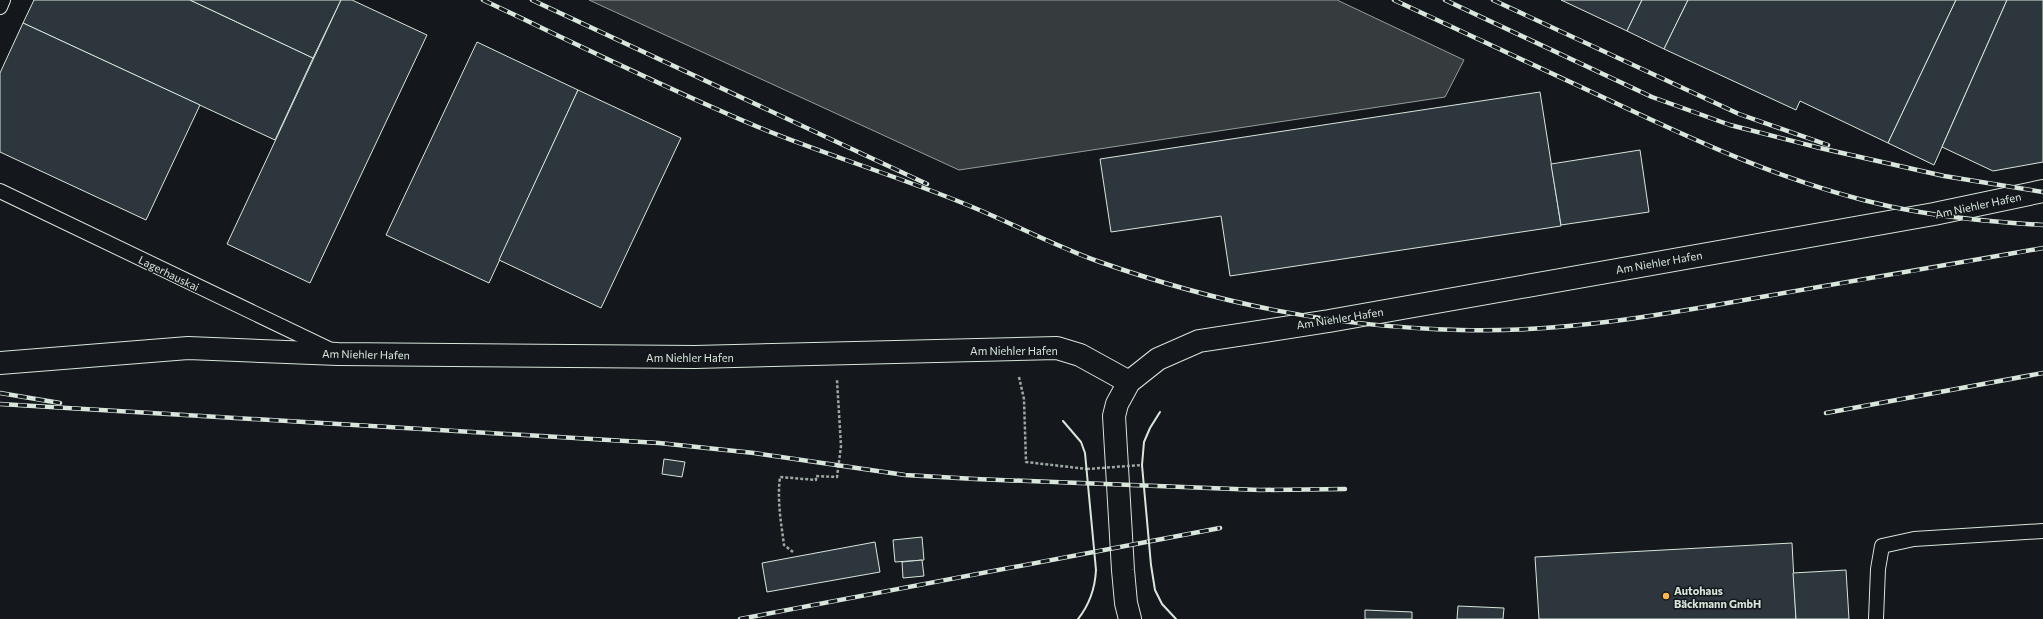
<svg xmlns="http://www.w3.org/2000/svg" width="2043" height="619" font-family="Commissioner,sans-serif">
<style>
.water{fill:#363b3e;stroke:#939e99}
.building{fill:#2c363c;stroke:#d8e6dc}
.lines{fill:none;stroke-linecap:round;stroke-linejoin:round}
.service-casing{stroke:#d8e6dc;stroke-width:16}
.minor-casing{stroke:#d8e6dc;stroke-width:24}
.path{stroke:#9da8a2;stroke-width:2.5;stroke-dasharray:3 2;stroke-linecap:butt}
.service{stroke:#14181c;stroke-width:14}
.minor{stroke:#14181c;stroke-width:22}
.rail-casing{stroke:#d8e6dc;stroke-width:4.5}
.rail{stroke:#14181c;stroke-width:3;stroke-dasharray:9;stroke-linecap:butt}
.path-bridge{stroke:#9da8a2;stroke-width:2.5;stroke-dasharray:3 2;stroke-linecap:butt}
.wall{stroke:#d8e6dc;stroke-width:2}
.poi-dot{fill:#ffb74d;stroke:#14181c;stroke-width:1.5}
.labels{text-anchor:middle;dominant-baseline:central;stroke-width:3;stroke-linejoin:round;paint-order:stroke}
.street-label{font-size:11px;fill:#d8e6dc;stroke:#14181c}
.poi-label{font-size:11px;font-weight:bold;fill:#d8e6dc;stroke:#14181c;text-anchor:start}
</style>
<rect width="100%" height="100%" fill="#14181c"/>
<polygon class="water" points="589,0 1337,0 1464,60 1445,97 959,170"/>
<g class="building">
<polygon points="34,0 190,0 313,58 275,140 23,23"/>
<polygon points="190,0 341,0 313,58"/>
<polygon points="341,0 352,0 427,35 310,283 227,244"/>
<polygon points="1561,0 1642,0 1627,31"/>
<polygon points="1642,0 1688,0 1664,49 1627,31"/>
<polygon points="1688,0 1956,0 1888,143 1800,101 1796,110 1664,49"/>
<polygon points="1956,0 2007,0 1934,165 1888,143"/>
<polygon points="2007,0 2043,0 2043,162 1993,171 1942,147"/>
<polygon points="23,23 200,105 146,220 0,152 0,73"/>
<polygon points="477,42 578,90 489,283 386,235"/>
<polygon points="578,90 681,138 601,308 499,260"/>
<polygon points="1540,92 1561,226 1230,276 1221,216 1111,232 1100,159"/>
<polygon points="1640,150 1649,212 1561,225 1551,164"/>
<polygon points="664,459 685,462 682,477 662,474"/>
<polygon points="922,537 924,560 895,562 893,540"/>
<polygon points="875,542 880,572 767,592 762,563"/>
<polygon points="1792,543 1796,619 1539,619 1535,557"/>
<polygon points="922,560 924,576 903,578 902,562"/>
<polygon points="1846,570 1849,619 1796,619 1793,573"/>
<polygon points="1458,606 1504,608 1503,619 1457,619"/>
<polygon points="1365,610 1412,612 1412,619 1365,619"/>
</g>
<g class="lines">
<g class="service-casing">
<g id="service">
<polyline points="0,7 3,0"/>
<polyline points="0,191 331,350"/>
<polyline points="1876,619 1878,569 1882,546 1914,539 2043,531"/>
</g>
</g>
<g class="minor-casing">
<g id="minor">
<polyline points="0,363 188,348 338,354 695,357 1057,348 1080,355 1129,382"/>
<polyline points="1130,619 1126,603 1123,570 1114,416 1117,404 1129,382 1158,359 1199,341 1329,321 1934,214 2043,191"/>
</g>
</g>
<g class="path">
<polyline points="1019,377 1024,399 1026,462 1087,469"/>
<path d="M793,552L784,545C781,522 777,500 780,477L816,480V476L837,477L841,446L837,380"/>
</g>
<use href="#service" class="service"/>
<use href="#minor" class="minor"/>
<g class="rail-casing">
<g id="rail">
<path d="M483,0C574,43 665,88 758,127C826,155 897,176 965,204C1010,222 1054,246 1100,262C1220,304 1333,327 1460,330C1562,333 1661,315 1761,297C1855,281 1949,265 2043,248"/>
<polyline points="532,0 927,184"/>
<path d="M1394,0C1466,33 1537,67 1609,100C1700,143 1789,184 1888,206C1939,217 1991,222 2043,225"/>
<polyline points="1445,0 1652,97 1730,125 1820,148 1944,176 2043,192"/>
<polyline points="1493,0 1739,114 1828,145"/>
<polyline points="0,393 60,403"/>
<polyline points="0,404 659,443 754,453 905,475 975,479 1260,490 1345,489"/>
<polyline points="1826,413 2043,373"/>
<polyline points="740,619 1220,528"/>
</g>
</g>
<use href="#rail" class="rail"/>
<polyline class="path-bridge" points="1087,469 1142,465"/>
<g class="wall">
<polyline points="1160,412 1150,428 1144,442 1142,465 1151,565 1155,590 1162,604 1176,619"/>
<path d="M1063,421L1081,442L1085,453L1096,570C1095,589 1090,604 1078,619"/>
</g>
</g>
<circle class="poi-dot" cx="1666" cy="596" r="4"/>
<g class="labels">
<g class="street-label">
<text transform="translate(1978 205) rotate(-12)">Am Niehler Hafen</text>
<text transform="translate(1659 262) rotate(-10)">Am Niehler Hafen</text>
<text transform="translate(169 273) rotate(26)">Lagerhauskai</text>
<text transform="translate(1340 318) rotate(-9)">Am Niehler Hafen</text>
<text x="1014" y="350">Am Niehler Hafen</text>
<text transform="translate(366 354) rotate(1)">Am Niehler Hafen</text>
<text x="690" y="357">Am Niehler Hafen</text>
</g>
<g class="poi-label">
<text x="1674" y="590">Autohaus<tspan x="1674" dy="13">Bäckmann GmbH</tspan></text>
</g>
</g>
</svg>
